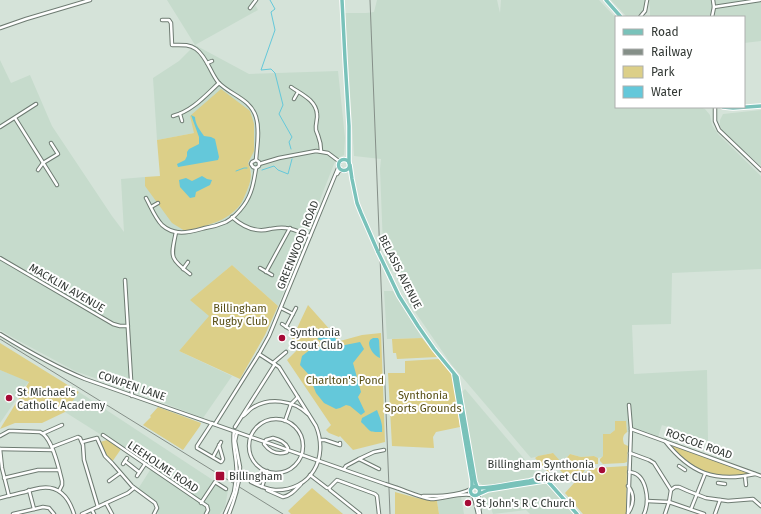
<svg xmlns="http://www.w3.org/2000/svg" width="761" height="514" font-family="'Fira Sans',sans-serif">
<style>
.built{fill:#c6dbcc}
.green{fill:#dccf88}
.water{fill:#64c8da}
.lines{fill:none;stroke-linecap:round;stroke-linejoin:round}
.stream{stroke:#64c8da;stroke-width:1}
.minor-casing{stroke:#6e7b72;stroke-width:4.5}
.major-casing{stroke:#fff;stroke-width:5.5}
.minor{stroke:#fff;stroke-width:2.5}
.major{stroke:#79c2ba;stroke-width:3.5}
.rail{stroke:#858f88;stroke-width:1}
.minor-bridge-casing{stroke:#6e7b72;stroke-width:4.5;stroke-linecap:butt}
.major-bridge-casing{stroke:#fff;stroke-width:5.5;stroke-linecap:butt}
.minor-bridge{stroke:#fff;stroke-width:2.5}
.major-bridge{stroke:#79c2ba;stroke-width:3.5}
.poi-dot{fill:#a60b36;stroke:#fff;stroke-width:1.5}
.labels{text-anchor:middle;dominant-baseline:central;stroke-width:4;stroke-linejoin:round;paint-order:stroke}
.street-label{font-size:11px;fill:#323834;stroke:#fff}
.park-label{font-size:11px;fill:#574e14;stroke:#fff}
.poi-label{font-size:11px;fill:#323834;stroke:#fff;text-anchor:start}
</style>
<rect width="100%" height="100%" fill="#d5e3d9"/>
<g class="built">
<polygon points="167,0 252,0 258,10 195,45 249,74 338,71 345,138 344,155 336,159 278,306 232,265 191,300 210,316 179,351 232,376 203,418 148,397 75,371 19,341 0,330 0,60 11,83 30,75 52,126 112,216 124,232 121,179 145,177 145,186 231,215 241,204 248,188 252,174 248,163 250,159 194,133 157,140 153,78 179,61 195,45"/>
<polygon points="377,0 497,0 500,13 501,0 599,0 616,18 616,107 700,107 705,109 710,115 712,125 718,134 761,176 761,269 672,273 671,324 632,325 634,374 707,370 708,441 662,425 658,437 647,432 646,436 633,432 627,432 626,421 615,422 615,430 610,434 603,434 603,456 602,457 598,458 594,456 581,457 570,454 562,464 552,453 531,458 451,364 413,309 411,308 393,270 390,271 385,260 383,246 380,169 381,159 354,156 345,13 366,13 374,12"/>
<polygon points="611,0 645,0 642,12 636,17 627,17"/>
<polygon points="649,0 761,0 761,41 744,43 744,17 650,17 650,9"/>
<polygon points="761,110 761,166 723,132 720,126 720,120 723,114"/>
<polygon points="384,291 393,291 422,338 387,339"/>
<polygon points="0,370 29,381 0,423"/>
<polygon points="465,389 537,474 535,477 484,486 477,481 462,392"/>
<polygon points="79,392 228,490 225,507 220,514 158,514 157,503 138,489 152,467 65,412"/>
<polygon points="545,482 575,514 530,514 526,510 493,514 491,508 481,510 480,499 483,493"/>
<polygon points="461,497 464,514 439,514 437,501"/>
</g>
<g class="green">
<path d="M221,89L250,111L254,124V151L248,163C253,175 251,181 246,193C244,197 243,201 240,205C227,222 205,226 185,231L172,223L145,186V177L160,176L157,140L194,133L190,116Z"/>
<polygon points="232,265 278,306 265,335 240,379 179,351 209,316 190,300"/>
<polygon points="308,305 340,341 362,335 381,333 385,442 353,450 340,436 339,437 329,433 326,430 331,425 287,360 299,348 291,341"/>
<polygon points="422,338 437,357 397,359 396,353 393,353 392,339"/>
<polygon points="0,343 79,392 65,412 42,423 15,423 0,429 29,382 0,370"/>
<polygon points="439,359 453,376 460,427 436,432 433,437 434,448 392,446 388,373 405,373 405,361"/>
<polygon points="158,407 201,423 200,426 183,450 143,425 151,417 150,416"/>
<path d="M615,421H626L627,432C623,435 622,438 624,444L628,446L627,462L624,463L603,464L600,461V459L603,456V434H610L615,430Z"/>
<polygon points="107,440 121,449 112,462 106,455 100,442"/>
<polygon points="668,443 752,473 729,477 718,476 701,471 678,455"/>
<polygon points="553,453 562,463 570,454 581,457 594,456 598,458 598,464 589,464 578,480 587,471 595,468 627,466 626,514 583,514 565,493 575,482 570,476 571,475 569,473 567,474 566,473 564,474 559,469 557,470 555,468 549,473 535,458 538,456"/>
<polygon points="312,488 343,514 291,514 288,511"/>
<polygon points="395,492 417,498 437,501 439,514 395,514"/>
</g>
<g class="water">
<path d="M191,115L195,117C195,124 200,130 204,136L211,137L215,139L219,157L218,160L178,167L177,164L185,160L187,156V152L189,149L199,144V137Z"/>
<polygon points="202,176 207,179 212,180 210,185 196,192 195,197 190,198 180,187 179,180 186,178 192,181"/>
<path d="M326,332L333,334L340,346L360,342L364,349L353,363L361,392L358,397L365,412L361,415L350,406L346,405L340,408L336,409L324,403L316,393L309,375L300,365L302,356L311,349L310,348L312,345C317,347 319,349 323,345L327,347L329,345L328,343L317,339Z"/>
<path d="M373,338H378L379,340L380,358C374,356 369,348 369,343L370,340Z"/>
<path d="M377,410C380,418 383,424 382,432C367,432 372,432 361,422L362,418Z"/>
</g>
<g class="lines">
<g class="stream">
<polyline points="270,0 275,9 271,12 275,30 261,70 271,69 275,73 283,105 279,114 292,137 289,142 291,149"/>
<polyline points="262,170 274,166 278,170 288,174 292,159"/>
<polyline points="236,171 244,168 247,168"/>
</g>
<g class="minor-casing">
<g id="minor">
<polyline points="714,7 760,0"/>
<polyline points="250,8 256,0"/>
<polyline points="640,17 645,11 647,0"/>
<polyline points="712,17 714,7 713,0"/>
<path d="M162,20H169L171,23L172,45C181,45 189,44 196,49C207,57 210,72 218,82C230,95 250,98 256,117C260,130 257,146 256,160"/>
<polyline points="0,28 26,19 90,0"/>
<polyline points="207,63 212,61"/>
<path d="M291,87C301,94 316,100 317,114C318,119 315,124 316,130C319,139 321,140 321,151"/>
<polyline points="294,99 298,92"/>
<polyline points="715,107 715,121 719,130 761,170"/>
<polyline points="180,114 182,121"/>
<path d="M173,116C192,111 205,96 219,83"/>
<polyline points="15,118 57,185"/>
<polyline points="0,127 36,104"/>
<polyline points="259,164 279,158 316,151 328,153 340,162"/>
<polyline points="38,170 43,163 58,154 51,143"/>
<polyline points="337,174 339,171 343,170"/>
<path d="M146,198C151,207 155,218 162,225C175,237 190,232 205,228C212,227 219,225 226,222C233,218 239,212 244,205C252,194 254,181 256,168L259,166V162L256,160L252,162L251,164L253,167L256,168"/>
<polyline points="151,207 158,203"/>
<path d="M232,217C243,227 255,233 270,229C276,228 280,227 286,228C294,229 302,233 310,236"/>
<path d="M176,232C171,257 169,258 190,274"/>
<polyline points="0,258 113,324 120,326 128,326"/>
<polyline points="260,268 272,275"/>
<polyline points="183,269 188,262"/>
<polyline points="266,272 290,228"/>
<polyline points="125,280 132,396"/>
<polyline points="281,308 293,314"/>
<polyline points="282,324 291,330"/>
<polyline points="286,327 296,308"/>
<path d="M0,334C26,350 56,367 85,379L385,484"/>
<polyline points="273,363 286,352"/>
<path d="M243,416C246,414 249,410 252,408C269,397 293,400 308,414"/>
<circle cx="276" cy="446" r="27"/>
<polyline points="285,421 291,404 298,397"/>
<polyline points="212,423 197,446 197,448 221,462 222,461 223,459 219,445"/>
<polyline points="215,424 259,354 269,336 334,178 339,166"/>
<polyline points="235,427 275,364"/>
<polyline points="631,429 761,476"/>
<path d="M234,431C231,447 239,462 236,479"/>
<polyline points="237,432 235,441 240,467 239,480"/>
<polyline points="44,433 62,425"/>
<polyline points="103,435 207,506 208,510 206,514"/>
<path d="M0,436L9,431H13L40,432C52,436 59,469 62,481V485L59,491"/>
<path d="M273,438C280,440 285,442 288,448L287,452C278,455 270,452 264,444L266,440Z"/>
<polyline points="321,440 325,440 340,445 340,443"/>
<path d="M665,441C690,473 715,483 755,474"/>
<polyline points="82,442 97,438 105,456 112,463 132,486 155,503 157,508 154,514"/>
<polyline points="52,447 78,437 80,438 83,445 84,460 98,507"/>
<polyline points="0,449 53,450"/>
<polyline points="0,449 2,468 9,496"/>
<polyline points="630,453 649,460 654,463 671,490 669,502 665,514"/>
<polyline points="213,457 221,442"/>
<polyline points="359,459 374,452 384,450"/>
<polyline points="125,461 139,472"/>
<polyline points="123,464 127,458"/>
<polyline points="679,466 685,470"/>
<polyline points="344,469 346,466 359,459 379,469"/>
<path d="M629,472C647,473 650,501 644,514"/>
<polyline points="310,475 327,488 329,488 330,490 360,514"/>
<polyline points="137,476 145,464"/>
<polyline points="745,476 746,485"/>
<polyline points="4,478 38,470 59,470"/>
<polyline points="109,481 120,473"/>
<path d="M251,482C259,486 266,489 275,490C311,491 329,458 316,426L279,367L259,354"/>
<polyline points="718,483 725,484"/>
<polyline points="262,487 267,471"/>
<polyline points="329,488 337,480 375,494 377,496 379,514"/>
<path d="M397,488C406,491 422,498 431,499C443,499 461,492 472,495"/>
<polyline points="29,490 34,509"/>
<path d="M267,490L283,497C291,496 296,489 301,484"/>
<polyline points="671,490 675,487 679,487 688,491 706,498 728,501 753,499 761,506"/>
<polyline points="479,494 478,501 480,514"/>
<polyline points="473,495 475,501 478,514"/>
<path d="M423,496C438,496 457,496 471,489"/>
<path d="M0,498C8,496 16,494 25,492C30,490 35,489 40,488C59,485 69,498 74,514"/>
<polyline points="647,501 669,502 704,514"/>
<polyline points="106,503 112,514"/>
<polyline points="201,503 215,482 226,489"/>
<polyline points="691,509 705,474"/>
<polyline points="92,510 94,514"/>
<path d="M628,513C634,505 635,494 628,486"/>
<polyline points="13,514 43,507 49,508 54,514"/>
<polyline points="82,514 128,493 134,488"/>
<polyline points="225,514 231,500 234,492"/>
<polyline points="229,514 233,503 236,493"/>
<polyline points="628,514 631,429 629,405"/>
<polyline points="715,514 720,500"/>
</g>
</g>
<g class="major-casing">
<g id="major">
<polyline points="342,0 345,59 349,126 349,163"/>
<polyline points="606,0 621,17"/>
<polyline points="723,107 733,108 761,106"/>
<circle cx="344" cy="165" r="5.5"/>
<polyline points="350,165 352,179 357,203 361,213 378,252"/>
<polyline points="390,277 399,296 418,326 434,349 457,377 475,481 477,487"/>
<polyline points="454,375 472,481 472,488"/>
<circle cx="475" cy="491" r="4.5"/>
<path d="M478,488C495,488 512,483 529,481C534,480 539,477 544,477L577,514"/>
<polyline points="479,494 488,490 544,481 547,481"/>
</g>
</g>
<use href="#minor" class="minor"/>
<use href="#major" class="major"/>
<g class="rail">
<polyline points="370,0 390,514"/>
<polyline points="0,339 283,514"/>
</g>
<g class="minor-bridge-casing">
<g id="minor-bridge">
<polyline points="385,484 397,488"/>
<polyline points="234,492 236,479"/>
<polyline points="236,493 239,480"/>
</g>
</g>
<g class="major-bridge-casing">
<polyline id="major-bridge" points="378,252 390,277"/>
</g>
<use href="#minor-bridge" class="minor-bridge"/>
<use href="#major-bridge" class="major-bridge"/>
</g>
<g class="poi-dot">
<circle cx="282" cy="338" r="4"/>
<circle cx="9" cy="398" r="4"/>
<circle cx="602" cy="470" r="4"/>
<rect x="215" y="471" width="10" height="10" rx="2"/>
<circle cx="468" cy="503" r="4"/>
</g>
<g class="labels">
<g class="street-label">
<text transform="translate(298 245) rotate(-68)">GREENWOOD ROAD</text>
<text transform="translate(400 272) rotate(63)">BELASIS AVENUE</text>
<text transform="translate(67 288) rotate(30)">MACKLIN AVENUE</text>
<text transform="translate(132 386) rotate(19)">COWPEN LANE</text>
<text transform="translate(699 444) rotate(20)">ROSCOE ROAD</text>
<text transform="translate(163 467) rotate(34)">LEEHOLME ROAD</text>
</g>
<g class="park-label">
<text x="240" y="308">Billingham<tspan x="240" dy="13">Rugby Club</tspan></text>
<text x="345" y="380">Charlton's Pond</text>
<text x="423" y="395">Synthonia<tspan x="423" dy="13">Sports Grounds</tspan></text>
</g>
<g class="poi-label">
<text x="290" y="332">Synthonia<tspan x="290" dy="13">Scout Club</tspan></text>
<text x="17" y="392">St Michael's<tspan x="17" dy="13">Catholic Academy</tspan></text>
<text x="594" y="464" text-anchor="end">Billingham Synthonia<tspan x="594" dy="13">Cricket Club</tspan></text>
<text x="229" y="476">Billingham</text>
<text x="476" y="503">St John's R C Church</text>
</g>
</g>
<rect x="615" y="16" width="130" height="92" fill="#ffffff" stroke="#adafae"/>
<rect x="623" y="29" width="20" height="6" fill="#79c2ba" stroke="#adafae"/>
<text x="651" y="36" font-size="12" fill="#323834">Road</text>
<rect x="623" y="49" width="20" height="6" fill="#858f88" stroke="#adafae"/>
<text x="651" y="56" font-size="12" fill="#323834">Railway</text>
<rect x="623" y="66" width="20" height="12" fill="#dccf88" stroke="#adafae"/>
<text x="651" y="76" font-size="12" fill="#323834">Park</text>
<rect x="623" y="86" width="20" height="12" fill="#64c8da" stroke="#adafae"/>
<text x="651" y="96" font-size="12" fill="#323834">Water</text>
</svg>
